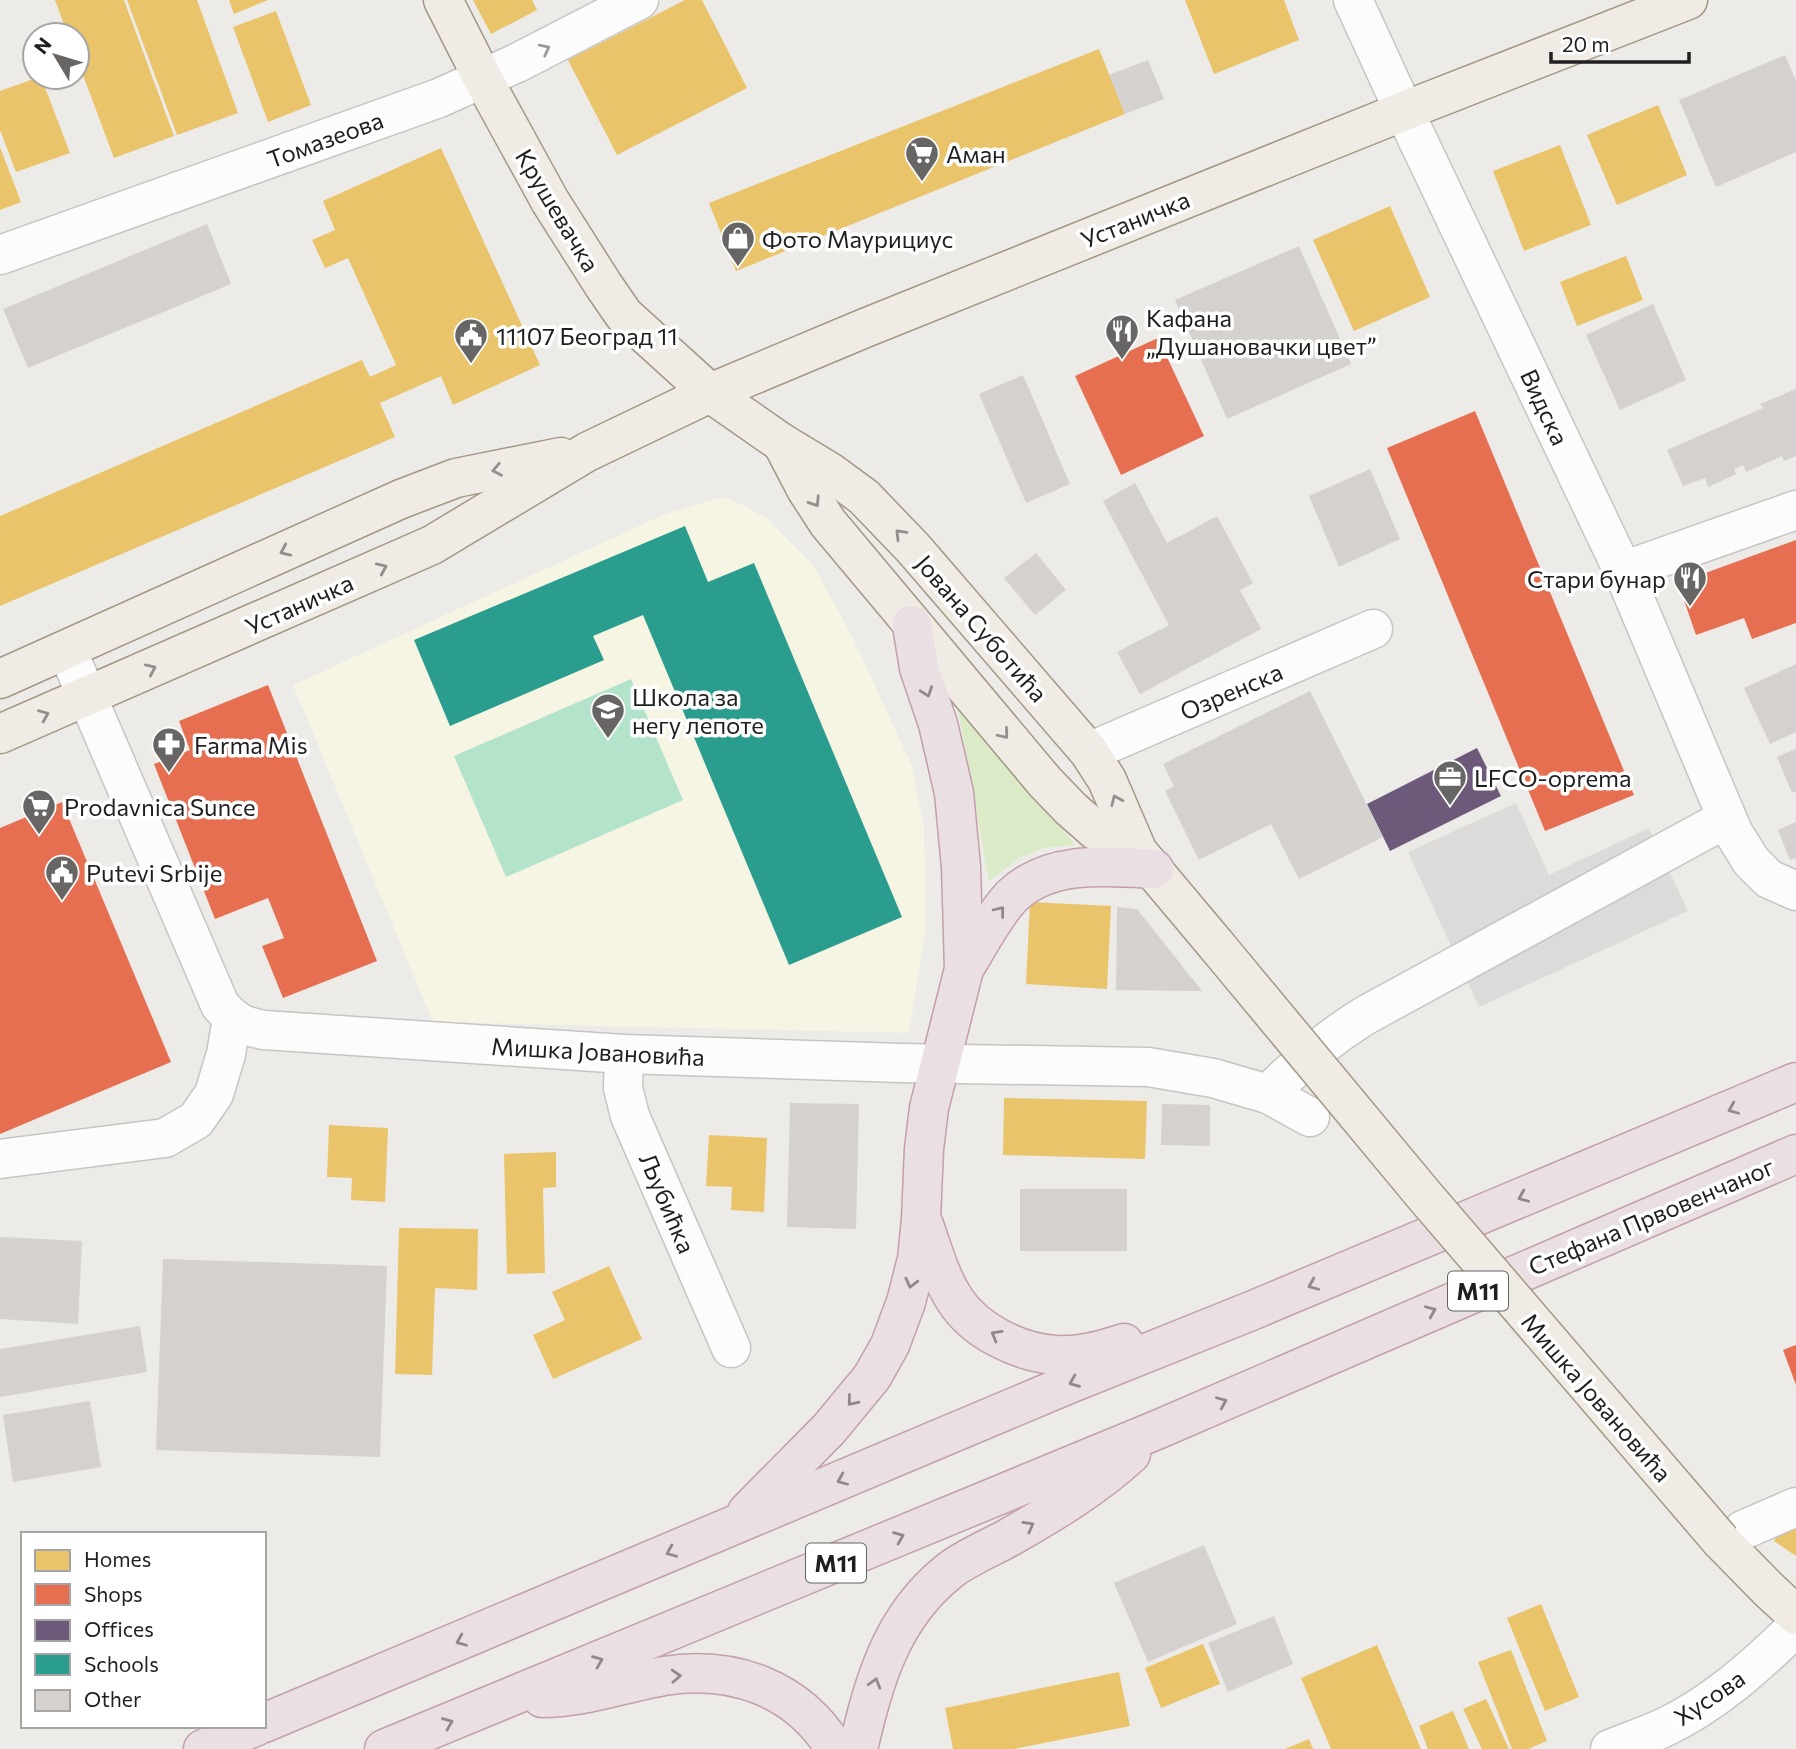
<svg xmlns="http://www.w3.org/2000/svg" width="1796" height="1749" font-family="Commissioner,sans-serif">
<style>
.residential{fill:#dcdbd9}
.education{fill:#f6f5e3}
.grass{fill:#dbeac7}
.pitch{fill:#b4e3cc}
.homes{fill:#e9c46a}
.shops{fill:#e76f51}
.offices{fill:#6d597a}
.schools{fill:#2a9d8f}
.building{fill:#d4d1cf}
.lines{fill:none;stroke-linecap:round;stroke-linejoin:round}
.minor-casing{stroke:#c6c5c4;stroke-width:41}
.major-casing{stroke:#a39784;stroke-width:41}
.highway-casing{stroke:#c29fac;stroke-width:41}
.minor{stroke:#fcfcfc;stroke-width:38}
.major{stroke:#f0ebe5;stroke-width:38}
.highway{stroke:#eadfe2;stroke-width:38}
.major-bridge-casing{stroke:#a39784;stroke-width:41;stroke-linecap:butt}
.major-bridge{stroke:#f0ebe5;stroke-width:38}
.oneway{stroke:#999}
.oneway2{stroke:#928f8c}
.oneway3{stroke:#8f898a}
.labels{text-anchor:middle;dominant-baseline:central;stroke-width:7;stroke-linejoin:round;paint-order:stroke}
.shield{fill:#fff;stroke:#626262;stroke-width:2}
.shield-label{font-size:23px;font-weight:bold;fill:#1f1f1f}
.street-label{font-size:24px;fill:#1f1f1f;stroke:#fff}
.poi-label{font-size:24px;fill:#1f1f1f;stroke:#fff;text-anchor:start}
</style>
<rect width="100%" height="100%" fill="#edebe8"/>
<polygon class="residential" points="1516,803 1549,875 1649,828 1688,911 1479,1007 1408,852"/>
<polygon class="education" points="723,497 747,507 769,520 813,565 853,638 912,766 924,830 926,928 909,1033 433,1022 293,685 665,514"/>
<polygon class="grass" points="957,704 1075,845 1043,848 1019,858 989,881"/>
<polygon class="pitch" points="631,679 683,800 506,877 454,756"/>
<g class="homes">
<polygon points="55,0 124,0 174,136 114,158 77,59 77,35 68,35"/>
<polygon points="127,0 197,0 238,113 177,135"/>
<polygon points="229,0 268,0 234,14"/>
<polygon points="473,0 532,0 537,10 491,34"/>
<polygon points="685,0 702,0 747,88 617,155 568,60"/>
<polygon points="1185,0 1284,0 1299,40 1214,74"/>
<polygon points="276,11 311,105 268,122 233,27"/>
<polygon points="1099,49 1125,114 736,271 709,203"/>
<polygon points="39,77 41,77 70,153 16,172 0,130 0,91"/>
<polygon points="1658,105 1687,175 1617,205 1587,135"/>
<polygon points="1560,145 1591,225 1524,251 1493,171"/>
<polygon points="0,147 21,202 0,210"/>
<polygon points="441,148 540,365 453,405 441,376 380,403 395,437 0,606 0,516 362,360 370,377 396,365 348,258 325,268 312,240 335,230 323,201"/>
<polygon points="1390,206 1430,297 1354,331 1313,240"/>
<polygon points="1626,256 1643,300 1577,326 1560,282"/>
<polygon points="1030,902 1111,906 1107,989 1026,984"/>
<polygon points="1004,1098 1147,1101 1145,1159 1003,1155"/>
<polygon points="329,1125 388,1128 385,1202 351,1200 352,1178 327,1177"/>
<polygon points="709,1135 767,1138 764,1212 731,1210 732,1187 706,1186"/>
<polygon points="556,1152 556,1187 543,1188 545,1273 507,1274 504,1154"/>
<polygon points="399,1228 478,1229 477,1290 435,1288 432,1375 395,1374"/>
<polygon points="609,1266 642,1339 553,1379 533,1335 565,1320 552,1292"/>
<polygon points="1796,1522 1796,1556 1774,1541 1783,1527"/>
<polygon points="1541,1604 1579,1697 1545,1711 1507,1618"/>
<polygon points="1203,1644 1220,1684 1161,1708 1145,1668"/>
<polygon points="1377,1645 1421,1749 1331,1749 1301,1678"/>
<polygon points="1511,1650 1547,1741 1528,1749 1512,1749 1478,1662"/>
<polygon points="1119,1672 1130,1726 1014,1749 953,1749 945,1708"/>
<polygon points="1486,1699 1509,1749 1482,1749 1463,1709"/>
<polygon points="1453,1711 1469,1749 1428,1749 1419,1726"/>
<polygon points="1309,1739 1313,1749 1285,1749"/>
</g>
<g class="shops">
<polygon points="1158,338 1204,436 1121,475 1075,376"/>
<polygon points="1475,411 1634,795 1545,831 1387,448"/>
<polygon points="1796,540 1796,623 1752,639 1744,618 1696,635 1678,583"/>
<polygon points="268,685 377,961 283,998 262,946 284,938 268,898 215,919 154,764 190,750 179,721"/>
<polygon points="62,802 171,1062 0,1134 0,828"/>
<polygon points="1796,1345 1796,1385 1783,1350"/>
</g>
<polygon class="offices" points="1477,748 1501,796 1390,851 1367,804"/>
<polygon class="schools" points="685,526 708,582 754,563 902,917 789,965 643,615 593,636 604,660 450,726 414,640"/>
<g class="building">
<polygon points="1785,55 1796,81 1796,152 1716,187 1679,100"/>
<polygon points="1148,60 1164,99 1125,114 1109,75"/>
<polygon points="207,224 231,284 28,368 3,309"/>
<polygon points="1299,246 1351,364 1227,419 1175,300"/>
<polygon points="1653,304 1686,380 1620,410 1586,335"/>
<polygon points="1023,375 1070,484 1026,503 979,394"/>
<polygon points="1796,389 1796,456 1784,461 1782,456 1746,472 1743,465 1734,469 1736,474 1708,487 1705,478 1683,486 1667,450 1763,408 1760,404"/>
<polygon points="1370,469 1400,539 1339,567 1309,496"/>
<polygon points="1135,483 1167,543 1217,516 1253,583 1240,590 1261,629 1140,694 1117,652 1169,625 1103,501"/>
<polygon points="1036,553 1066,590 1035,615 1004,578"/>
<polygon points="1796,664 1796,732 1770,744 1744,688"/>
<polygon points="1310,691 1383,837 1299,879 1271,824 1199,860 1165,791 1174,786 1163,764"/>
<polygon points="1796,749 1796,791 1792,793 1777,757"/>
<polygon points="1796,822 1796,858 1790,860 1778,830"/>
<polygon points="1117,907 1137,909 1202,991 1116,990"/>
<polygon points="790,1103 859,1104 856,1229 787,1227"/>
<polygon points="1162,1104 1210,1105 1210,1146 1161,1145"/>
<rect x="1020" y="1189" width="107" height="62"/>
<polygon points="0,1237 82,1241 78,1324 0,1319"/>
<polygon points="163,1259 387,1266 380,1457 156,1450"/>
<polygon points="140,1326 147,1372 0,1397 0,1349"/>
<polygon points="90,1401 101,1467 13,1482 3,1415"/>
<polygon points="1204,1545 1237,1624 1148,1662 1114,1583"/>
<polygon points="1274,1616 1293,1664 1228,1692 1208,1643"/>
</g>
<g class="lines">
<g class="minor-casing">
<g id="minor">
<polyline points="1353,0 1404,111 1623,571 1733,832 1751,861 1769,879 1796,891"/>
<polyline points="0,255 439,98 517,63 639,0"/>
<polyline points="1623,571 1796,510"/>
<path d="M67,650L220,1005C235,1022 242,1026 264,1030L624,1054L901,1063L1148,1067L1213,1078L1268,1094L1310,1117"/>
<polyline points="1089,752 1373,629"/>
<polyline points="624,1054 623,1088 630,1116 731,1348"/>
<path d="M1268,1094C1298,1064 1330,1037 1366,1015L1727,818"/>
<polyline points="0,1159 165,1138 196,1120 214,1094 226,1054 232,1018"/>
<polyline points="1743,1530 1796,1507"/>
<path d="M1610,1749C1627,1742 1645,1736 1661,1729C1713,1705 1756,1666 1796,1627"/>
</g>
</g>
<g class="major-casing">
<g id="major">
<polyline points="443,0 483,79 550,201 604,286 624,315 710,393 782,443 830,472 864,497 913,548 1089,752 1107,780 1138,852 1217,946"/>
<polyline points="782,443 806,489 828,523 1045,782 1071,809 1095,830 1138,852"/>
<polyline points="0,679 401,499 456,478 561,457"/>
<polyline points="0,734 432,545 587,452 710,393 865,328 1404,111 1688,0"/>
<polyline points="1721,1541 1767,1588 1796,1615"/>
</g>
</g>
<g class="highway-casing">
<g id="highway">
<path d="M964,969C979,945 992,918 1011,897C1048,860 1106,866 1154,869"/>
<path d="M924,1225C933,1250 940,1277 955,1300C975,1331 1018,1352 1055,1355C1078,1357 1102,1350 1124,1343"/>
<polyline points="747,1512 829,1429 872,1377 890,1345 906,1302 917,1259 921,1219 924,1149 929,1108 964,969 961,867 954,793 938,724 919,668 912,625"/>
<path d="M542,1698C584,1698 623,1683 664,1676C733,1665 798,1688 835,1749"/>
<polyline points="264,1723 1069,1384 1251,1311 1796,1082"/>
<polyline points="203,1749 257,1726"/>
<polyline points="384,1749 1159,1429 1796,1154"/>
<path d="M858,1749C874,1681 891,1618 948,1572C963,1559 990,1548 1008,1538C1052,1513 1094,1488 1131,1454"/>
</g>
</g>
<use href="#minor" class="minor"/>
<use href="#major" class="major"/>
<use href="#highway" class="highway"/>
<g class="major-bridge-casing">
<polyline id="major-bridge" points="1217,946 1423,1194 1721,1541"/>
</g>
<use href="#major-bridge" class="major-bridge"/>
</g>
<defs><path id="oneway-chevron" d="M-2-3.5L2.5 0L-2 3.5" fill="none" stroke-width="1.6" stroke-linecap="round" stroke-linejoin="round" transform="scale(1.75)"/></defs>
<use class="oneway" href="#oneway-chevron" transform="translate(545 49) rotate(-27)"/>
<g class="oneway2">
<use href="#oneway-chevron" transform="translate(497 470) rotate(169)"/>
<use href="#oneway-chevron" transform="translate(815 502) rotate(57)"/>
<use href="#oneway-chevron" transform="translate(900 534) rotate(-134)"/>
<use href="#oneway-chevron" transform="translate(285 551) rotate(156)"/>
<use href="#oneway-chevron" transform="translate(382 568) rotate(-24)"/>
<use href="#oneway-chevron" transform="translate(151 669) rotate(-24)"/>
<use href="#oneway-chevron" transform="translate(44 715) rotate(-23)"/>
<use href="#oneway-chevron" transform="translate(1004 734) rotate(50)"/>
<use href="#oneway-chevron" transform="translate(1116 800) rotate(-114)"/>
</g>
<g class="oneway3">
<use href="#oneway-chevron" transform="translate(927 692) rotate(71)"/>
<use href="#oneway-chevron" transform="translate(1000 911) rotate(-52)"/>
<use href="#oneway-chevron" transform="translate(1733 1109) rotate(157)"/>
<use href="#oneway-chevron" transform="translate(1523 1197) rotate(157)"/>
<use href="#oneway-chevron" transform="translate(911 1283) rotate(104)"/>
<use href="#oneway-chevron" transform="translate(1313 1285) rotate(157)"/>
<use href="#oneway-chevron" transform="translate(1431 1311) rotate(-23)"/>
<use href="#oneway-chevron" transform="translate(996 1335) rotate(-150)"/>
<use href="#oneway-chevron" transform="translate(1074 1382) rotate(158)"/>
<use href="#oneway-chevron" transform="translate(852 1401) rotate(129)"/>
<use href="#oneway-chevron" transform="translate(1222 1402) rotate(-23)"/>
<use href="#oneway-chevron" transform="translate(842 1480) rotate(157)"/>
<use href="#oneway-chevron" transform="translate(1029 1526) rotate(-29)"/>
<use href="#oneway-chevron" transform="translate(899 1537) rotate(-22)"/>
<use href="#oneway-chevron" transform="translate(671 1552) rotate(157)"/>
<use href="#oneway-chevron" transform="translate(461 1641) rotate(157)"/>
<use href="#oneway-chevron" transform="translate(598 1661) rotate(-22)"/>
<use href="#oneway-chevron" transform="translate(676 1676) rotate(-3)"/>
<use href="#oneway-chevron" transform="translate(875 1683) rotate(-73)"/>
<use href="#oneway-chevron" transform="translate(448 1723) rotate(-22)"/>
</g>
<defs>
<g id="supermarket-pin" transform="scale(1.75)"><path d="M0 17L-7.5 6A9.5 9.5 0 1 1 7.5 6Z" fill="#676665" stroke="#fff"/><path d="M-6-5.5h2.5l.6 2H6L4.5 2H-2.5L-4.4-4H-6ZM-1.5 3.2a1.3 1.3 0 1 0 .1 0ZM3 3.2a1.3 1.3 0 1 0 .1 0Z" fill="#fff"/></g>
<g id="shop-pin" transform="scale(1.75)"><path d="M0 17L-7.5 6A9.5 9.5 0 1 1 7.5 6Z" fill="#676665" stroke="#fff"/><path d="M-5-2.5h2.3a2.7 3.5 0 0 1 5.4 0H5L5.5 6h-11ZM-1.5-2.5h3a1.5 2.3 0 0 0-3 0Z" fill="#fff"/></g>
<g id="restaurant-pin" transform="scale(1.75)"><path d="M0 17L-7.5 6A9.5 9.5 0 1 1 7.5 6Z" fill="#676665" stroke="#fff"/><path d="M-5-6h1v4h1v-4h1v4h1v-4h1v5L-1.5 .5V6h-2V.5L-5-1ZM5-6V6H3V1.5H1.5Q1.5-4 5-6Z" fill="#fff"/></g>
<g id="civic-pin" transform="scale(1.75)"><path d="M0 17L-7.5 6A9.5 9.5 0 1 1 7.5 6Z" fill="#676665" stroke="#fff"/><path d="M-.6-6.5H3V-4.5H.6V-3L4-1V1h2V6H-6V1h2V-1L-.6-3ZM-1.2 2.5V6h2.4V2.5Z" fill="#fff"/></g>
<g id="school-pin" transform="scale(1.75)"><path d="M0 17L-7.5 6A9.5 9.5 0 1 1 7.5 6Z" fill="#676665" stroke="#fff"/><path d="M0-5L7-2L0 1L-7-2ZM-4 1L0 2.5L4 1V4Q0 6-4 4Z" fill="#fff"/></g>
<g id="pharmacy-pin" transform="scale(1.75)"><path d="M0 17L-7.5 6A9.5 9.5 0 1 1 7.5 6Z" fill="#676665" stroke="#fff"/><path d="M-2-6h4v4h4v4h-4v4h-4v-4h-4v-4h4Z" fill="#fff"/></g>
<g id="office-pin" transform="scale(1.75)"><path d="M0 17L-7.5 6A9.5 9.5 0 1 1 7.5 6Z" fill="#676665" stroke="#fff"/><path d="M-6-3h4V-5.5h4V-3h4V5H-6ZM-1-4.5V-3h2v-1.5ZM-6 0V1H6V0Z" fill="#fff"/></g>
</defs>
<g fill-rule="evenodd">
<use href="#supermarket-pin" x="922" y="153"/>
<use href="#shop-pin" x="738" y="238"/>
<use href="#restaurant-pin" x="1122" y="331"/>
<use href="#civic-pin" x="471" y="335"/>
<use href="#restaurant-pin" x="1690" y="578"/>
<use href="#school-pin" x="608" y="710"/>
<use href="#pharmacy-pin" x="169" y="744"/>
<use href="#office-pin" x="1450" y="777"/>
<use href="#supermarket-pin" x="39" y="806"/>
<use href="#civic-pin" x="62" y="872"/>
</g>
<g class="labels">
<g class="shield">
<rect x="1448" y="1271.5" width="60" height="39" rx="5"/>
<rect x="806" y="1543.5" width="60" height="39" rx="5"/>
</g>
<g class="shield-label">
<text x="1478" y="1291">M11</text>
<text x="836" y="1563">M11</text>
</g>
<g class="street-label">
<text transform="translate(325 139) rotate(-20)">Томазеова</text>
<text transform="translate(558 210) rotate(59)">Крушевачка</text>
<text transform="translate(1135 219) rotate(-22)">Устаничка</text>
<text transform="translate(1545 407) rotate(65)">Видска</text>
<text transform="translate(299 604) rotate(-24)">Устаничка</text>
<text transform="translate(982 628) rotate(49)">Јована Суботића</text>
<text transform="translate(1231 691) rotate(-23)">Озренска</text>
<text transform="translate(598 1051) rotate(3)">Мишка Јовановића</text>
<text transform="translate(668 1203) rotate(67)">Љубићка</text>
<text transform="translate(1651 1216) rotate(-23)">Стефана Првовенчаног</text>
<text transform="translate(1597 1397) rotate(49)">Мишка Јовановића</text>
<text transform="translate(1709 1697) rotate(-34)">Хусова</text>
</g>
<g class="poi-label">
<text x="946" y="153">Аман</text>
<text x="762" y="238">Фото Маурициус</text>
<text x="1146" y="317">Кафана<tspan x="1146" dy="28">„Душановачки цвет”</tspan></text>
<text x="496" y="335">11107 Београд 11</text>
<text x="1666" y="578" text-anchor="end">Стари бунар</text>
<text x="632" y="696">Школа за<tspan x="632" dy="28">негу лепоте</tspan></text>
<text x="194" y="744">Farma Mis</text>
<text x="1474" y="777">LFCO-oprema</text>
<text x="64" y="806">Prodavnica Sunce</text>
<text x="86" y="872">Putevi Srbije</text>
</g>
</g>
<rect x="21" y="1532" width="245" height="196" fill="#ffffff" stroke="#a5a5a5" stroke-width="2"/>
<rect x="35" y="1550" width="35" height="21" fill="#e9c46a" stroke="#a5a5a5" stroke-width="2"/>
<text x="84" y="1567" font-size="21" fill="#1f1f1f">Homes</text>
<rect x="35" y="1584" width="35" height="21" fill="#e76f51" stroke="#a5a5a5" stroke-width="2"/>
<text x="84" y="1602" font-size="21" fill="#1f1f1f">Shops</text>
<rect x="35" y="1620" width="35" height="21" fill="#6d597a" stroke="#a5a5a5" stroke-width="2"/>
<text x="84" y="1637" font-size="21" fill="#1f1f1f">Offices</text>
<rect x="35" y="1654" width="35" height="21" fill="#2a9d8f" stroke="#a5a5a5" stroke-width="2"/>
<text x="84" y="1672" font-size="21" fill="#1f1f1f">Schools</text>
<rect x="35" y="1690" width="35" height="21" fill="#d4d1cf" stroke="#a5a5a5" stroke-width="2"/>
<text x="84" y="1707" font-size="21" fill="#1f1f1f">Other</text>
<g transform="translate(56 56) rotate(308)"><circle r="33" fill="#ffffff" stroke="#a5a5a5" stroke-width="2"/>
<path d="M0-5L12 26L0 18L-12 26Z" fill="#676665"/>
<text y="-10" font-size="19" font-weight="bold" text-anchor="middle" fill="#1f1f1f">N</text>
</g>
<path d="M1551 52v10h138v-10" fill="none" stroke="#1f1f1f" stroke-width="3.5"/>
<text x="1562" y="52" font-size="21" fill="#1f1f1f" stroke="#ffffff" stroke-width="5" paint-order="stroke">20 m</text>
</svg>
